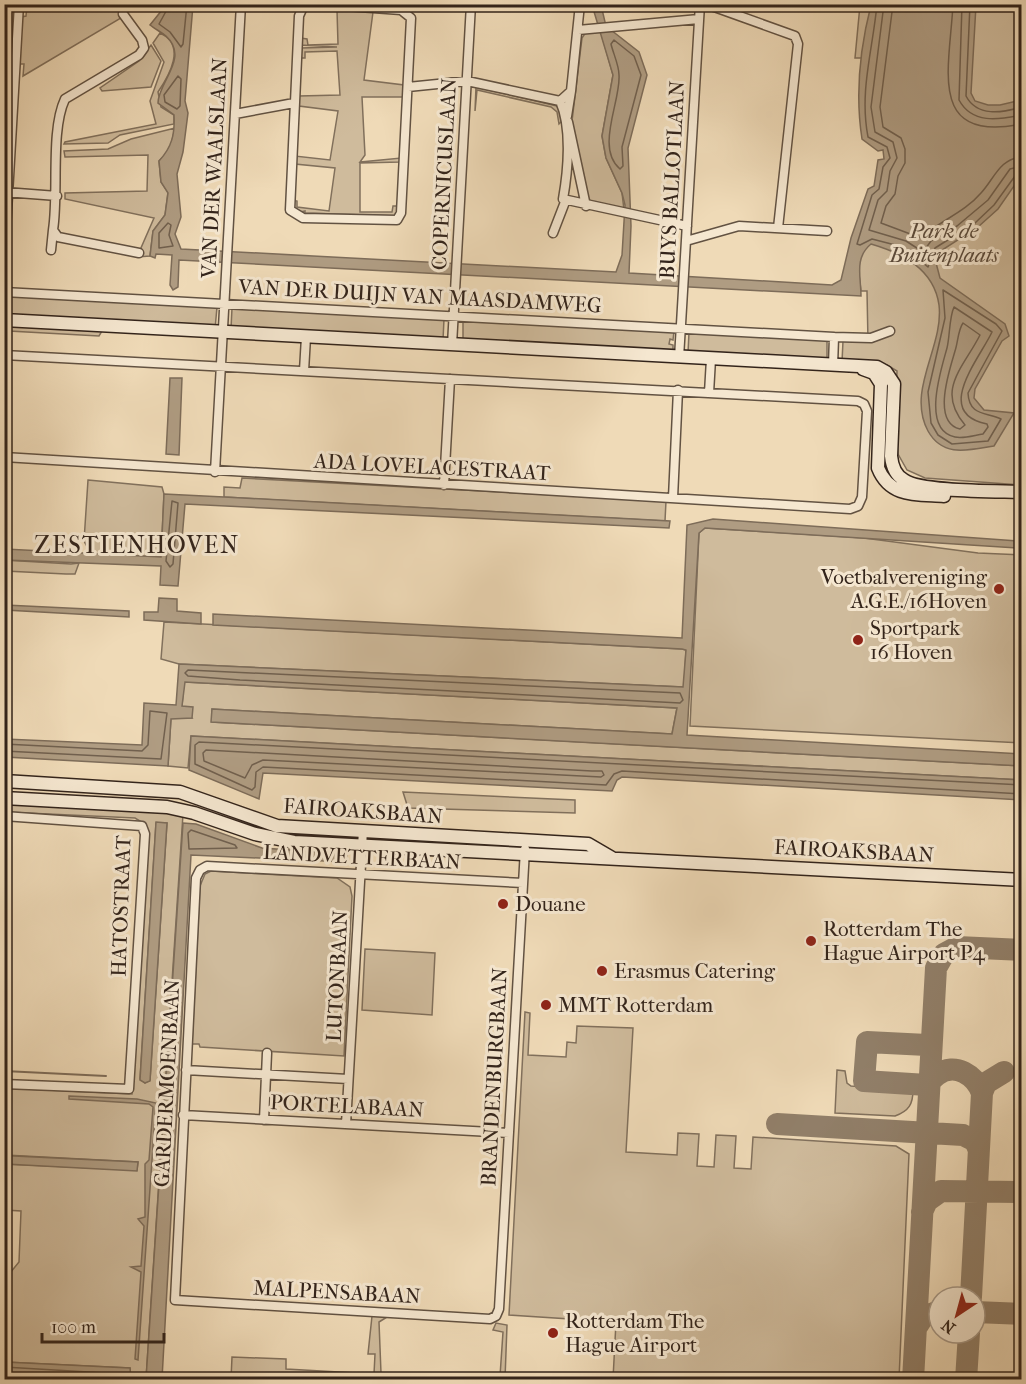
<svg xmlns="http://www.w3.org/2000/svg" width="1026" height="1384" viewBox="0 0 1026 1384" font-family="'IM FELL French Canon',serif">
<style>
.green{fill:#cfbb9c;stroke:#81705c;stroke-width:1.5;fill-rule:evenodd}
.water{fill:#af9c82;stroke:#7d6c59;stroke-width:1.5}
.lines{fill:none;stroke-linecap:round;stroke-linejoin:round}
.shore{stroke:#71604e;stroke-width:1.5}
.stream{stroke:#7d6c59;stroke-width:2}
.taxiway{stroke:#917f69;stroke-width:22}
.street-casing{stroke:#625242;stroke-width:11}
.secondary-casing{stroke:#33241b;stroke-width:15}
.street{stroke:#f5e7d0;stroke-width:8}
.secondary{stroke:#f5e7d0;stroke-width:12}
.poi-dot{fill:#8f2418;stroke:#f5e7d0;stroke-width:2}
.labels{text-anchor:middle;stroke-width:6;stroke-linejoin:round;paint-order:stroke}
.street-label{font-size:21px;fill:#33241b;stroke:#f5e7d0}
.park-label{font-size:21px;font-style:italic;fill:#5a4a3b;stroke:#f5e7d0}
.poi-label{font-size:21px;fill:#33241b;stroke:#f5e7d0;text-anchor:start}
.quarter-label{font-size:24px;letter-spacing:1.5px;fill:#33241b;stroke:#f5e7d0}
</style>
<rect width="100%" height="100%" fill="#efdab7"/>
<filter id="stains"><feTurbulence type="fractalNoise" baseFrequency=".00333" numOctaves="4"/><feColorMatrix values="0 0 0 0 .2 0 0 0 0 .09 0 0 0 0 .02 0 0 0 .5 -.17"/></filter>
<radialGradient id="worn" r=".72"><stop offset=".6" stop-color="#630" stop-opacity="0"/><stop offset="1" stop-color="#630" stop-opacity=".3"/></radialGradient>
<path class="green" d="M6 5H16V18L26 16 27 5H134L121 18 23 76 24 64H13L9 59 7 66 5 63Z
M860 5H1021V485L925 478 907 470 898 454 895 423 897 371 887 365 842 362 843 341 868 342 867 291H861L858 266 887 157 865 35 862 58H855Z
M337 10 373 12 364 80 404 85V97H362L365 155 360 162 401 158 400 162 360 163V212H392L393 206H398L397 216 305 213V211L295 213 292 200 297 201V207L329 211 335 168 295 164V156L330 160 338 111 299 106V96L340 95 337 51 305 52V58H300L301 48 337 47 300 45 301 38 307 39 308 45 338 44Z
M600 29 613 75 602 136 606 158 622 193 624 210 592 202 587 197 572 121 582 38 586 32Z
M160 33C187 45 169 76 158 92L161 107 174 115V124L120 135 108 143 64 144 65 142 156 124 150 101 164 62 153 43Z
M151 45 161 61 151 87 102 91 100 88 139 61Z
M476 87 557 106 561 112V122L559 124 557 112 551 107 477 90 475 111Z
M175 128 170 149 159 161 161 182 168 192 165 215 153 231 150 256 137 257 154 218 65 199V193L147 191 148 155 65 157 64 151 108 149 131 139Z
M10 296 217 307 215 329 9 316Z
M232 308 444 319 443 340 231 329Z
M463 320 674 331 673 340 670 339 669 344 673 345V352L463 341Z
M9 325 102 331 99 336 9 331Z
M689 332 827 340V361L688 353Z
M242 478 666 501 665 521 224 497V487L240 488Z
M88 480 162 487 164 494 161 557 91 554 84 541Z
M705 528 864 538 978 553 1021 555V743L690 726 699 533Z
M4 560 71 564 79 563 75 574H66L5 571Z
M164 622 682 649 686 650 684 687 179 664 161 659Z
M184 682 677 708 672 734 212 709V722L1021 766 1022 780 191 736 188 768 168 766 171 718H192L182 706Z
M403 792 575 800V813L408 808Z
M4 802 183 814 146 1379H131L130 1368 5 1362V1273H10L19 1262 21 1211 5 1210V1164L137 1170 138 1162 5 1155 4 1088 132 1094 149 833 145 824 135 818 5 812ZM156 823H167L150 1080 145 1083 140 1079Z
M211 871 337 878 350 887 352 896 344 1056 200 1047 199 1044H192L200 886 205 874Z
M365 949 435 953 432 1015 362 1010Z
M525 1012 530 1013 528 1055 566 1057 567 1042 576 1043 577 1026 633 1028 626 1152 677 1155 678 1133 699 1134 697 1166 714 1167 716 1135 736 1136 734 1168 751 1169 753 1137 896 1146 909 1154 899 1379H613L616 1322 509 1315Z
M837 1070 845 1071 847 1083 851 1086 913 1090C913 1104 909 1111 895 1116L835 1113Z
M372 1316 387 1317 379 1322 381 1373 500 1376 503 1332 493 1330 496 1323 507 1325 505 1379H231L232 1357 286 1359V1369L374 1374 375 1354H368Z"/>
<path class="water" d="M166 5H193L185 101 188 113 183 152 177 174 181 217 175 234 181 249 616 272 622 255 625 205 622 193 606 158 602 136 613 75 592 5H601L605 22 611 30 639 52 647 75 628 148 631 226 629 273 832 285 841 280 851 238 868 189 874 186 878 160 884 159 883 150 878 151 862 139C855 94 860 48 871 5H976L971 93 975 101 988 105H1000L1021 100V176L998 209 978 227 939 252 935 259 940 278 1005 324 1009 336 1002 341 975 389 974 398 984 410 1014 413 994 446C969 450 943 458 928 431 906 390 944 347 939 305 934 269 902 253 871 244 854 258 861 277 861 296L179 260 178 287 173 290 170 285 172 255 156 254 155 258 150 256 153 231 165 215 168 193 161 182 159 161C172 147 175 134 174 115L158 103C158 82 190 58 166 36 161 32 155 29 150 25Z
M170 378H182L179 455 166 454Z
M164 494 224 497 670 521 669 528 185 504 178 586 160 585 161 566 5 560V549L161 557Z
M713 519 1019 541 1021 544 1017 548 705 528 699 533 687 735 1021 754V766L211 722 212 709 672 734 677 708 185 682 182 706 193 707 192 718 171 719 168 766 5 757V739L142 745 144 703 176 705 179 664 683 687 686 650 682 649 213 625V614L682 638 687 525Z
M159 598 177 599V611L201 613V624L144 620V612H158Z
M5 605 129 611V617L5 610Z
M191 736 1021 780V800L622 777 617 780 612 791 263 773 259 799 189 770Z
M156 822 167 823 150 1081 145 1083 140 1080Z
M183 823 196 824 262 848 347 854 346 862 191 855 162 1379H146Z
M69 1096 137 1099 156 1103 138 1360 135 1359 141 1272 131 1267 141 1266 144 1226 138 1219 145 1217V1164L149 1160 153 1107 149 1104 69 1099Z
M5 1155 14 1156 138 1162 137 1171 5 1164Z
M4 1362 130 1368 131 1379H5Z"/>
<g class="lines">
<path class="shore" d="M170 4 159 24 170 32 181 47 183 44 187 4
M877 4C873 49 859 91 868 137L887 147 890 158 883 167 879 189 872 195 857 244 860 245 872 239 903 247 928 267 935 248 975 223 994 205 1015 176 1022 173
M884 4 871 107 875 132 893 142 897 158 890 171 887 191 878 200 869 230 906 241 923 252 931 241 957 226 988 200 1010 169 1022 166
M893 4 880 107 883 127 901 138 905 149V163L898 176 895 194 886 206 881 223 921 238C939 221 964 213 981 193 994 179 1000 158 1022 157
M953 4C950 67 926 144 1022 124
M962 4 959 100C972 124 998 120 1022 115
M970 4 966 96C977 117 1002 113 1022 107
M614 40 634 56 641 75 622 147 623 166 620 169C595 148 621 101 619 75 619 65 613 53 611 44Z
M178 76 181 79 180 106 177 109 165 102 164 95Z
M168 223 171 225 169 235 173 246 159 248V233Z
M943 290 996 324 1002 331 968 393C969 416 986 412 1001 419L988 441 952 444 938 435 931 423 928 392 945 318Z
M954 307 992 332C980 358 932 413 987 424L988 427 983 434C975 435 964 439 955 437 921 430 941 370 947 348 950 336 949 318 954 307Z
M963 323 980 335C964 367 935 390 965 425L960 429C931 422 950 369 955 351 958 342 958 330 963 323Z
M172 501 178 503 173 564 170 567 166 561Z
M188 670 680 693 683 700 680 703 240 680 188 676 185 673Z
M4 744 142 751 148 745 150 711 167 713 161 759 4 751
M206 750 592 771H602L604 775 601 777 263 760 252 765 245 778 204 761 203 753Z
M1022 785 199 742 195 745V764L252 790 255 787 256 772 263 767 606 785 614 774 622 771 1022 794
M191 830 235 845 237 848 189 849 188 833Z
M4 1367 122 1374 125 1380
M4 1375 90 1380"/>
<path class="stream" d="M4 1071 106 1076"/>
<path class="taxiway" d="M931 1043 927 1045 867 1042 864 1081 927 1085C930 1082 933 1078 937 1075 955 1061 976 1076 982 1093
M777 1124 963 1135 975 1141 978 1148
M922 1212 927 1201 941 1191 1022 1192
M971 1297 982 1093 986 1083 1004 1072
M975 1312 1022 1314
M916 1328 923 1317 939 1311
M913 1380 936 968 944 954 957 947 1022 950
M966 1380 969 1333"/>
<g class="street-casing">
<path id="street" d="M310 4 303 7 299 16 290 210 303 218 397 220 401 213 411 18 401 10 316 4
M580 4 571 91 560 101C572 128 568 171 563 199L687 226
M706 4 795 36 798 44 778 228
M123 14 142 40 144 48 139 55 65 99C50 131 59 192 53 230L58 237 139 253
M578 30 699 19
M408 87 467 81 560 101
M235 114 294 103
M567 116 571 91
M568 122 586 206
M5 192 57 196
M553 233 565 202
M686 241 739 226 827 231
M51 250 53 230
M4 264 19 4
M4 292 834 337
M452 345 471 4
M4 355 858 401 864 404 867 411 862 497 858 506 850 509 4 457
M679 358 700 4
M833 366 834 337 871 338 890 331
M304 371 306 337
M709 393 711 359
M215 472 241 4
M444 485 450 379
M673 498 678 390
M4 816 142 826 145 834 129 1089 4 1084
M523 883 207 866 200 870 196 878 175 1300 490 1319 496 1316 499 1309 525 849
M186 1070 348 1079
M183 1115 509 1133
M264 1120 267 1053
M346 1124 363 830"/>
</g>
<g class="secondary-casing">
<path id="secondary" d="M4 320 877 367 886 372 894 384 891 456C892 466 895 475 904 480 920 492 997 491 1022 492
M863 369 874 373 881 384 878 468C890 498 917 494 944 496
M4 781 180 792 277 826 588 844 612 858
M4 798 167 807 194 813 255 834 294 842 1022 880"/>
</g>
<use href="#street" class="street"/>
<use href="#secondary" class="secondary"/>
</g>
<g class="poi-dot">
<circle cx="999" cy="589" r="6"/>
<circle cx="858" cy="640" r="6"/>
<circle cx="503" cy="904" r="6"/>
<circle cx="811" cy="941" r="6"/>
<circle cx="602" cy="971" r="6"/>
<circle cx="546" cy="1005" r="6"/>
<circle cx="553" cy="1333" r="6"/>
</g>
<g class="labels">
<g class="street-label">
<text transform="translate(214 168) rotate(-87)" y="7">VAN DER WAALSLAAN</text>
<text transform="translate(444 174) rotate(-87)" y="7">COPERNICUSLAAN</text>
<text transform="translate(672 180) rotate(-87)" y="7">BUYS BALLOTLAAN</text>
<text transform="translate(420 296) rotate(3)" y="7">VAN DER DUIJN VAN MAASDAMWEG</text>
<text transform="translate(432 467) rotate(3)" y="7">ADA LOVELACESTRAAT</text>
<text transform="translate(363 811) rotate(4)" y="7">FAIROAKSBAAN</text>
<text transform="translate(854 851) rotate(3)" y="7">FAIROAKSBAAN</text>
<text transform="translate(362 857) rotate(3)" y="7">LANDVETTERBAAN</text>
<text transform="translate(121 906) rotate(-88)" y="7">HATOSTRAAT</text>
<text transform="translate(337 976) rotate(-87)" y="7">LUTONBAAN</text>
<text transform="translate(494 1077) rotate(-87)" y="7">BRANDENBURGBAAN</text>
<text transform="translate(167 1083) rotate(-87)" y="7">GARDERMOENBAAN</text>
<text transform="translate(347 1106) rotate(3)" y="7">PORTELABAAN</text>
<text transform="translate(337 1292) rotate(3)" y="7">MALPENSABAAN</text>
</g>
<g class="park-label">
<text x="944" y="238">Park de<tspan x="944" dy="24">Buitenplaats</tspan></text>
</g>
<g class="poi-label">
<text x="987" y="584" text-anchor="end">Voetbalvereniging<tspan x="987" dy="24">A.G.E./16Hoven</tspan></text>
<text x="870" y="635">Sportpark<tspan x="870" dy="24">16 Hoven</tspan></text>
<text x="515" y="911">Douane</text>
<text x="823" y="936">Rotterdam The<tspan x="823" dy="24">Hague Airport P4</tspan></text>
<text x="614" y="978">Erasmus Catering</text>
<text x="558" y="1012">MMT Rotterdam</text>
<text x="565" y="1328">Rotterdam The<tspan x="565" dy="24">Hague Airport</tspan></text>
</g>
<g class="quarter-label">
<text x="137" y="553">ZESTIENHOVEN</text>
</g>
</g>
<rect width="1026" height="1384" fill="none" stroke="#efdab7" stroke-width="24"/>
<rect x="6" y="6" width="1014" height="1372" fill="none" stroke="#33241b" stroke-width="3"/>
<rect x="12" y="12" width="1002" height="1360" fill="none" stroke="#33241b" stroke-width="1.5"/>
<g transform="translate(957 1315) rotate(216)"><circle r="28" fill="#f5e7d0" stroke="#a79988" stroke-width="1.5"/>
<path d="M0-4.5L10 22L0 15L-10 22Z" fill="#8f2418"/>
<text y="-9" font-size="16" font-weight="bold" text-anchor="middle" fill="#33241b">N</text>
</g>
<path d="M42 1333v9h122v-9" fill="none" stroke="#33241b" stroke-width="3"/>
<text x="51" y="1333" font-size="18" fill="#33241b" stroke="#f5e7d0" stroke-width="4.5" paint-order="stroke">100 m</text>
<rect width="100%" height="100%" filter="url(#stains)"/>
<rect width="100%" height="100%" fill="url(#worn)"/>
</svg>
